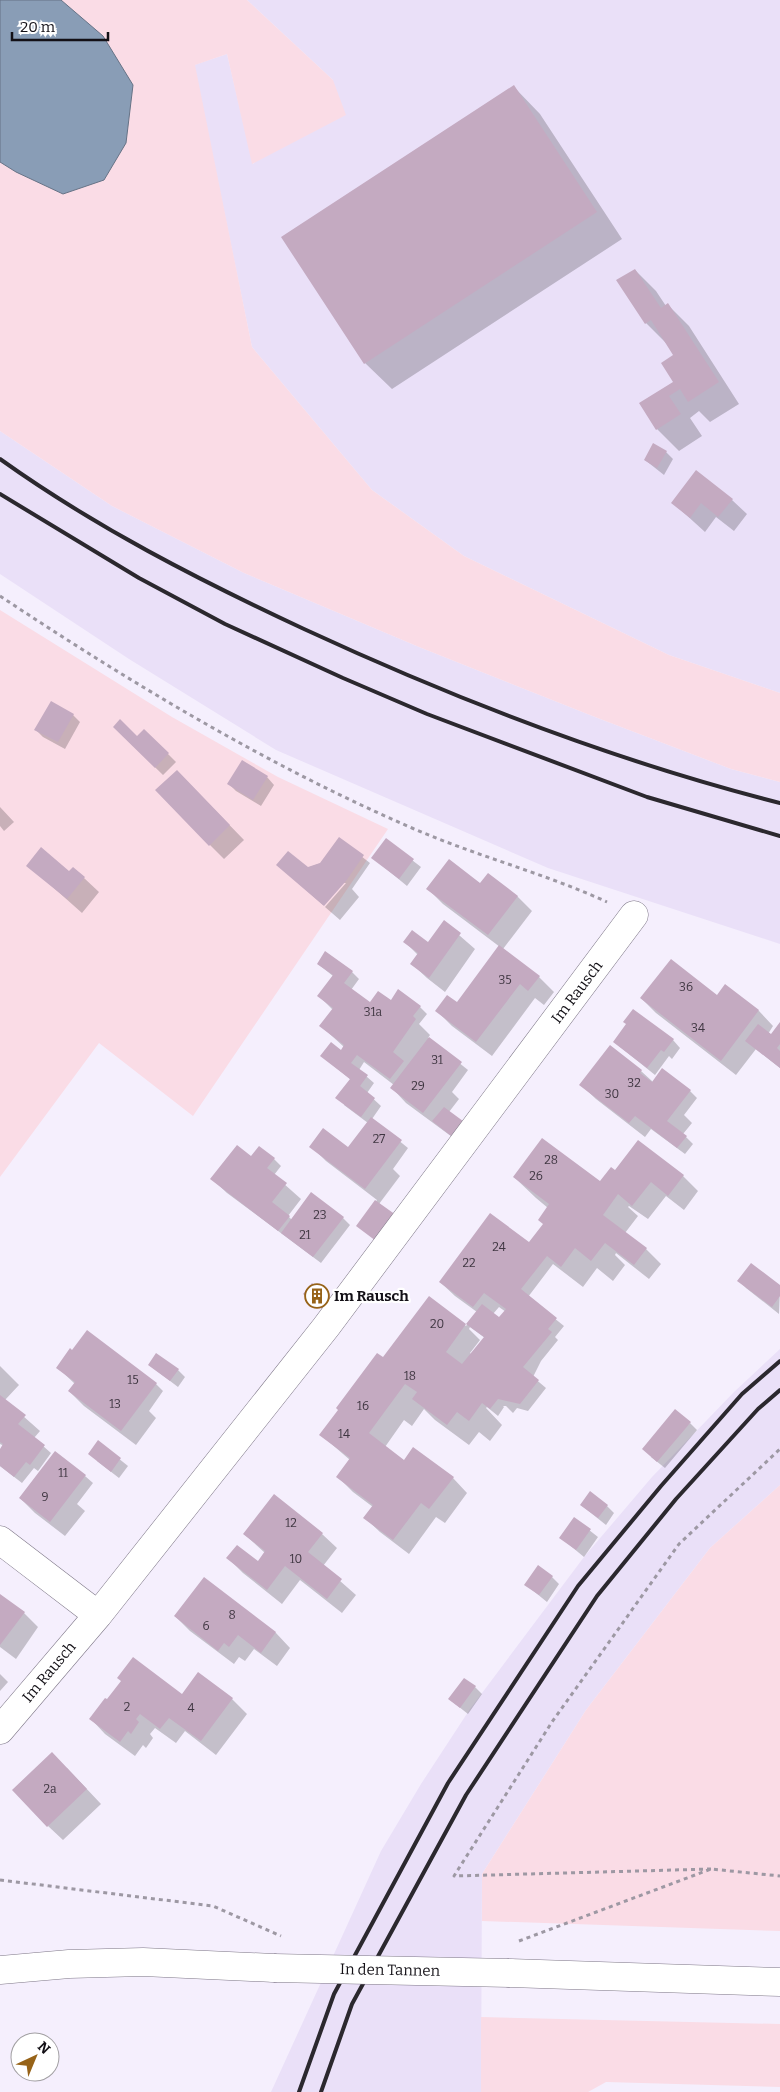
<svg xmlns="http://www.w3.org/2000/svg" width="780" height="2092" viewBox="0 0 780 2092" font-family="Bitter,serif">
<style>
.built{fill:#eae0f8}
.green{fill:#fadce6}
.water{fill:#899db6;stroke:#667386}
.shadow{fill:#0003;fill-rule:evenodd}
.building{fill:#c4aac1}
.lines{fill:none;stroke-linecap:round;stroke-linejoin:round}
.minor-casing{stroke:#7e7787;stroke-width:29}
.path{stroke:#9d98a3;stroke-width:3;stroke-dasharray:4 4;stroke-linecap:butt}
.minor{stroke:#fff;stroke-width:28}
.rail{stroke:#2b282e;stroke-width:4}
.minor-bridge-casing{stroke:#7e7787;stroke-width:29;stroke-linecap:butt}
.minor-bridge{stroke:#fff;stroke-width:28}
.labels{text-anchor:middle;stroke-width:4.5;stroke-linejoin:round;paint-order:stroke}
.number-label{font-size:12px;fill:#3f3641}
.street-label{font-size:15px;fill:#131016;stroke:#fff}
.poi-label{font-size:15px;font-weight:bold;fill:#131016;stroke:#fff;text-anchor:start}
</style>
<rect width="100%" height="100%" fill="#f5effd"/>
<path class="built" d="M247 0H780V693L669 655 464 556 372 490 252 347 194 65 227 54 253 164 333 80Z
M0 431 112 506 244 573 419 647 595 717 731 769 780 782V944L548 868 276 750 129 659 0 574Z
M780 1349V1485L710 1548 586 1710 482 1874 481 2092H271L381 1851 421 1784 470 1709 584 1557 652 1477 734 1392Z"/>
<path class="green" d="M0 0H247L333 80 346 115 252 164 227 54 195 65 252 347 372 490 464 556 669 655 780 693V782L731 769 595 717 419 647 244 573 112 506 0 431Z
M0 610 172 717 278 777 388 829 193 1116 99 1043 0 1177Z
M780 1485V1931L482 1921V1874L586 1710 710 1548Z
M481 2017 780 2024V2087L606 2082 588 2092H481Z"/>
<path class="water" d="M0 0H61L103 36 133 85 126 143 104 180 63 194 16 172 0 162Z"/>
<path class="shadow" d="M514 87 540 114 622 239 392 389 365 363Z
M635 270 656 291 666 306 668 305 689 326 739 404 710 422 699 411 690 418 702 436 679 451 657 429 641 404 674 382 675 355 667 344 646 323Z
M666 452 673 459 664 475 645 460Z
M732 500 747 514 734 531 716 517 705 532 672 502Z
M73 715 80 722 65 749 43 737 36 730Z
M114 727 137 737 144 730 176 762 163 775Z
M177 771 244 840 224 859 177 812Z
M267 777 274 785 261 806 236 791 229 784Z
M0 807 14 822 4 831 0 826Z
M339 839 370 863 352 889 359 897 340 920 325 907 346 883H343L323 905 278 865 307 868 321 863Z
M386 840 421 867 407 886 373 858Z
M28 865 69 873 84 878 99 892 82 913Z
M481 885 517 896 532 911 503 949 539 977 554 992 544 1005 535 998 492 1056 452 1026 437 1011 457 1004 500 947 443 904 428 889Z
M444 922 475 949 445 992 427 978 412 964 418 955 405 942 428 944Z
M318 964 352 972 359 979 351 990 370 1004 391 1002 420 1007 427 1014 419 1024 430 1035 428 1038 468 1070 452 1092 459 1099 449 1112 463 1145 406 1103 392 1088 394 1085 364 1062 359 1070 374 1083 367 1093 381 1106 372 1119 408 1148 393 1169 400 1176 379 1204 384 1247 358 1226 377 1200 326 1161 311 1146 348 1149 368 1123 344 1105 351 1080 322 1056 341 1051 344 1047 321 1026 333 1010 319 996 333 976Z
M726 986 759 1011 773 1026 768 1034 771 1036 780 1024V1068L756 1049 736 1075 656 1013 641 998 717 996Z
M673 1040 680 1048 672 1059 669 1056 655 1075 614 1042Z
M641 1071 653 1082 690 1091 697 1098 684 1115 692 1123 683 1134 693 1144 685 1154 651 1129 645 1137 596 1099 581 1085Z
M638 1142 683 1176 698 1191 684 1210 666 1196 648 1219 629 1206 628 1207 638 1216 625 1233 646 1249 661 1264 649 1279 616 1253 615 1255 625 1265 613 1281 597 1268 583 1287 553 1264 528 1297 564 1326 555 1337 558 1340 541 1361 533 1377 546 1388 528 1411 517 1408 513 1413 506 1406H503L504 1407 498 1416 487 1407 486 1408 502 1425 490 1441 479 1432 469 1445 435 1420 424 1409 412 1426 404 1420 385 1447 404 1461 453 1478 467 1493 445 1523 436 1517 409 1554 380 1532 365 1518 373 1507 353 1492 338 1477 350 1460 321 1435 383 1359 429 1298 466 1326 477 1312 455 1296 440 1282 534 1248 544 1225 548 1208 536 1198 514 1177 601 1183 615 1171ZM499 1307 506 1312 500 1320 493 1314ZM470 1327 485 1338 472 1355 470 1353 480 1340 469 1329Z
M252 1158 274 1159 281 1166 274 1175 301 1199 288 1216 292 1220 343 1218 350 1225 321 1263 227 1193 212 1179Z
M739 1280 780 1287 779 1314 746 1288Z
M149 1365 178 1370 185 1377 178 1387Z
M0 1366 19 1385 5 1400 40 1431 34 1438 51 1453 38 1471 34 1468 22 1483 0 1466V1451L4 1446 0 1444Z
M57 1367 156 1384 163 1391 149 1411 156 1418 136 1445 84 1406 69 1391 75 1384Z
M690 1423 697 1430 665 1468 651 1457Z
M98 1442 128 1466 119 1478 97 1461Z
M85 1476 93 1483 77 1504 85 1511 65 1536 35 1513 20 1498Z
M581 1505 607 1506 614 1513 606 1525Z
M575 1519 598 1537 584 1557 561 1538Z
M244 1534H322L337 1548 323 1566 356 1595 342 1613 300 1580 282 1604 243 1573 228 1558 258 1562 265 1553Z
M552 1577 559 1584 547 1602 526 1585Z
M204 1579 276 1633 290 1648 277 1666 254 1649 245 1661 239 1657 234 1664 190 1631 175 1616Z
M0 1595 24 1613 38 1627 16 1659 0 1647Z
M0 1674 8 1682 0 1691Z
M475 1687 482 1694 468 1714 449 1699Z
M182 1695 232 1699 247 1714 216 1755 185 1731 176 1743 155 1728 150 1734 153 1738 146 1748 143 1745 135 1756 105 1734 91 1719Z
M67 1768 101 1804 63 1840 48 1826Z"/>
<path class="building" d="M514 85 597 212 364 364 281 237Z
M635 269 661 308 668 303 719 382 688 402 680 389 669 396 681 414 656 430 639 403 673 382 661 363 673 355 651 320 645 324 616 280Z
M653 443 667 451 657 468 644 460Z
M696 470 733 499 718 517 701 503 690 518 671 503Z
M51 701 74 714 58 742 34 730Z
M120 719 137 736 144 729 169 753 155 768 113 727Z
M242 760 268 776 253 800 227 784Z
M177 770 230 825 209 846 155 790Z
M339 837 364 855 346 881 324 906 276 865 288 851 308 867 320 863Z
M386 838 414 859 399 879 371 858Z
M41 847 69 871 73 867 85 877 67 899 26 866Z
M449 859 480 883 488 873 518 896 488 935 426 889Z
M444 920 461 933 429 978 410 964 418 953 403 942 412 930 428 942Z
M499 945 540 976 528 991 520 984 476 1042 435 1011 447 995 457 1002Z
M325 951 353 971 344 983 370 1002 378 991 391 1000 398 989 421 1006 413 1016 416 1019 393 1052 404 1061 390 1079 357 1055 351 1063 368 1075 360 1086 375 1098 361 1117 335 1098 350 1079 320 1056 331 1042 341 1050 344 1045 319 1026 333 1008 317 996 333 975 317 964Z
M671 959 717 995 725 984 759 1010 721 1061 640 998Z
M633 1009 674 1039 664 1052 661 1050 647 1068 613 1042 626 1024 623 1022Z
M780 1022V1044L777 1048 780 1051V1068L745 1041 758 1024 771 1034Z
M429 1037 462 1062 423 1113 390 1088Z
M610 1045 642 1070 640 1073 652 1082 662 1068 691 1090 667 1121 687 1136 677 1148 635 1116 629 1123 579 1085Z
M444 1107 467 1124 455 1139 432 1121Z
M371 1117 402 1140 365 1189 309 1147 323 1128 348 1147Z
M542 1138 600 1181 611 1167 615 1170 638 1140 684 1175 668 1196 651 1182 632 1206 618 1194 603 1215 647 1248 634 1265 605 1243 591 1261 575 1248 561 1267 547 1256 521 1289 557 1318 548 1329 552 1332 523 1367 539 1380 520 1404 498 1399 490 1409 482 1403 469 1421 457 1412 447 1425 412 1399 417 1392 405 1384 369 1433 404 1460 413 1447 454 1477 429 1509 421 1503 393 1540 363 1518 373 1505 336 1477 350 1458 319 1435 338 1410 336 1408 377 1353 383 1357 429 1296 466 1324 446 1352 462 1364 484 1337 466 1324 482 1304 499 1317 506 1309 484 1293 473 1307 439 1282 490 1213 529 1242 543 1224 538 1220 549 1204 513 1177Z
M237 1145 251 1156 259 1146 275 1158 267 1168 287 1183 272 1202 290 1216 278 1231 210 1179Z
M311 1192 344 1217 313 1257 281 1233Z
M375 1200 396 1215 376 1241 356 1226Z
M751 1263 780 1285V1296L772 1307 737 1281Z
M312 1283 331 1298 322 1309 303 1294Z
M87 1330 157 1383 121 1431 68 1391 75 1382 56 1368 70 1348 72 1350Z
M156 1353 179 1369 170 1381 148 1365Z
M0 1395 26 1415 18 1424 45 1445 30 1465 26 1462 14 1477 0 1466V1449L3 1444 0 1442Z
M675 1409 691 1422 657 1462 642 1449Z
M98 1440 121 1458 111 1472 88 1454Z
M55 1451 86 1475 50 1522 19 1498Z
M590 1491 608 1505 598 1518 580 1505Z
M274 1494 323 1533 308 1552 342 1579 327 1599 285 1566 267 1590 226 1558 237 1545 258 1561 265 1551 243 1534Z
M574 1517 591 1529 576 1550 559 1538Z
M538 1565 553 1576 539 1595 524 1585Z
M204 1577 276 1632 261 1653 238 1635 229 1647 224 1643 218 1651 174 1616Z
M0 1594 25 1612 0 1645Z
M133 1657 182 1694 198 1672 233 1698 201 1741 169 1718 160 1729 140 1714 136 1719 139 1722 131 1734 128 1731 120 1742 89 1719 105 1698 107 1699 121 1681 117 1678Z
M464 1678 476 1686 460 1708 448 1699Z
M52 1752 87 1789 47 1827 12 1790Z"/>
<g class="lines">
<g class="minor-casing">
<path id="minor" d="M0 1540 98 1615
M0 1730 98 1615 326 1327 634 915
M0 1970 69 1964 143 1962 274 1968
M510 1973 780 1982"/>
</g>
<path class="path" d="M0 596C131 683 267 765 412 828 476 856 544 873 607 902
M711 1869 454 1876 552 1722 679 1544 780 1449
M0 1880 213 1906 281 1936
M519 1941 711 1869 780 1876"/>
<use href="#minor" class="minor"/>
<path class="rail" d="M0 459C95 527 199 580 304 629 455 699 618 762 780 803
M0 494 139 578 225 624 343 678 427 714 647 797 780 836
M299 2092 334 1994 448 1783 578 1586 661 1486 742 1394 780 1361
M321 2092 352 2004 466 1795 597 1596 676 1499 758 1409 780 1390"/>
<g class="minor-bridge-casing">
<path id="minor-bridge" d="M274 1968 510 1973"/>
</g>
<use href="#minor-bridge" class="minor-bridge"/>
</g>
<defs>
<g id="building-ring" transform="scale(1.25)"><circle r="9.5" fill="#fff" stroke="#976318" stroke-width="1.5"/><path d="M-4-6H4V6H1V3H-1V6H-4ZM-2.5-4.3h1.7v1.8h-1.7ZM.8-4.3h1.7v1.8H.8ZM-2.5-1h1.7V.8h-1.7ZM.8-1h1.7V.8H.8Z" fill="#976318"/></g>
</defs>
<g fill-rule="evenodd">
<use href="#building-ring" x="317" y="1296"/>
</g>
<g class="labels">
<g class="number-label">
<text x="505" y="984">35</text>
<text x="686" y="991">36</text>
<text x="373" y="1016">31a</text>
<text x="698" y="1032">34</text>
<text x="437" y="1064">31</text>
<text x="634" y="1087">32</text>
<text x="418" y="1090">29</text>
<text x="612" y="1098">30</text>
<text x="379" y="1143">27</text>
<text x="551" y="1164">28</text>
<text x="536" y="1180">26</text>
<text x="320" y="1219">23</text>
<text x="305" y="1239">21</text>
<text x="499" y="1251">24</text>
<text x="469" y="1267">22</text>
<text x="437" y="1328">20</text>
<text x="410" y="1380">18</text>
<text x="133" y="1384">15</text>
<text x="115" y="1408">13</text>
<text x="363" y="1410">16</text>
<text x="344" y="1438">14</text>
<text x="63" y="1477">11</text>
<text x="45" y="1501">9</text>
<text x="291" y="1527">12</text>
<text x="296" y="1563">10</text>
<text x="232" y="1619">8</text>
<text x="206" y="1630">6</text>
<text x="127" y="1711">2</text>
<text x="191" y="1712">4</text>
<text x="50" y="1793">2a</text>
</g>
<g class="street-label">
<text transform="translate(577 992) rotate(-53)" y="5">Im Rausch</text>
<text transform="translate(49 1672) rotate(-50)" y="5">Im Rausch</text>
<text transform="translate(390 1970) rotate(1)" y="5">In den Tannen</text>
</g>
<g class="poi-label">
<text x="334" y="1301">Im Rausch</text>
</g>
</g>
<g transform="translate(35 2057) rotate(44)"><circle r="24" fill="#ffffff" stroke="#a19fa2"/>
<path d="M0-4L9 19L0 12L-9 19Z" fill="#976318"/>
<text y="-8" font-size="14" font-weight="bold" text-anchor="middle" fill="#131016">N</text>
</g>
<path d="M12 32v8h96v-8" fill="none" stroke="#131016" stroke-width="2.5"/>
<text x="20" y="32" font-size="15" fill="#131016" stroke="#ffffff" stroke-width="4" paint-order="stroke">20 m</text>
</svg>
